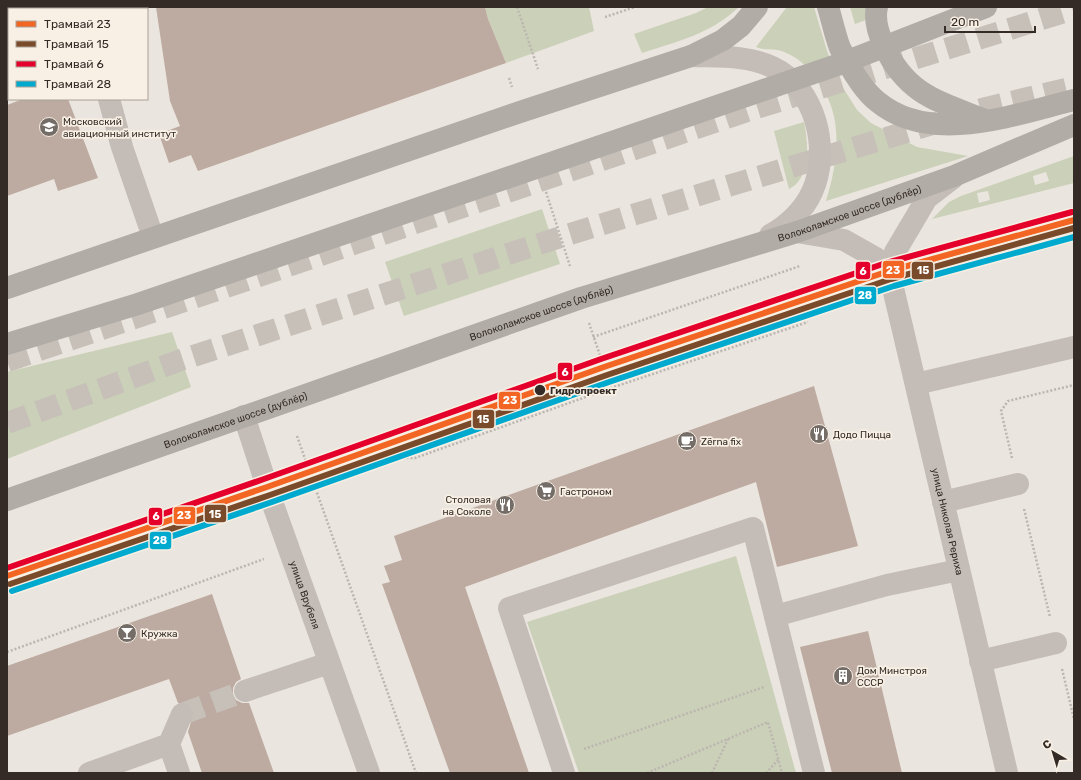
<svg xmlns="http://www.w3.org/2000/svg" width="1081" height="780" viewBox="0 0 1081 780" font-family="Rubik,sans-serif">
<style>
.green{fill:#cbd0b8;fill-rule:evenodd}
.building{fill:#bdaaa0}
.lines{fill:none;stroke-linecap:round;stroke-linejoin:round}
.minor-tunnel{stroke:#c6c0b9;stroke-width:22;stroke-dasharray:22 11;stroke-linecap:butt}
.major-tunnel{stroke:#c6c0b9;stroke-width:22;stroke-dasharray:22 11;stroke-linecap:butt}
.path{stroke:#bcb6b0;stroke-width:2.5;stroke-dasharray:2 2;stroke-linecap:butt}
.minor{stroke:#c4bdb7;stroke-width:22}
.major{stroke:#b2aca7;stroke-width:22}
.major-bridge{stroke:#b2aca7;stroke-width:22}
.tram-1-casing{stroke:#f8f0e4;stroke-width:9}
.tram-2-casing{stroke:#f8f0e4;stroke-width:9}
.tram-3-casing{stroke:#f8f0e4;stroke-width:9}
.tram-4-casing{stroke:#f8f0e4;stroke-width:9}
.tram-1{stroke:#f26522;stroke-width:6}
.tram-2{stroke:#7a4b2a;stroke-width:6}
.tram-3{stroke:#e4002b;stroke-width:6}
.tram-4{stroke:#00a9ce;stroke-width:6}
.stop-dot{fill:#342b26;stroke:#f8f0e4;stroke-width:1.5}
.labels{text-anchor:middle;stroke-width:3.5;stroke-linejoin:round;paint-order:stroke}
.poi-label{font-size:10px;fill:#342b26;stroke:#f8f0e4;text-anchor:start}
.street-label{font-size:10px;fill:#342b26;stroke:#f8f0e4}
.stop-label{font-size:10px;font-weight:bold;fill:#342b26;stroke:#f8f0e4;text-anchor:start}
.line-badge{stroke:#f8f0e4;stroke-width:1.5}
.badge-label{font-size:11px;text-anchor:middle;font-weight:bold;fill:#fff}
</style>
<rect width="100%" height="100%" fill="#eae5de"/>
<path class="green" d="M485 7H589L594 31 506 63 488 19Z
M708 7H739C710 34 679 41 642 53L634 34 696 13Z
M787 7H814L827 51 840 83 857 110 871 123 917 147 968 156 826 201C839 158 845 113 814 76 808 69 802 61 794 57 789 54 783 51 777 50 770 49 762 50 756 47Z
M850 7H866V20L855 24Z
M804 122C808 142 812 178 789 189L774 131Z
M1074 156V183L932 219 949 202 961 196ZM1046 172 1049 181 1035 185 1033 176ZM988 191 990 200 979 203 977 193Z
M542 209 560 264 404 316 385 262Z
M172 332 191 387 7 459V372Z
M736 556 796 773H579L527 622Z"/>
<path class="building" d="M156 7H485L488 19 506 63 198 171 191 155 169 163 159 134 180 126 170 101Z
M23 99H68L98 178 58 191 54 179 7 196V105Z
M814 386 858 546 777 567 756 482 465 587 529 773H450L382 584 390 582 384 566 402 560 394 536Z
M212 594 241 679 236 682 233 688V695L236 700 242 703H249L274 773H202L188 732 194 712 192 707 187 703H178L169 679 7 736V666Z
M868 631 902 773H832L800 647Z"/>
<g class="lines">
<path class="minor-tunnel" d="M182 714 245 691"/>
<path class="major-tunnel" d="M7 361 750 110 1074 9
M7 423 181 360 570 234 982 109 1074 87"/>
<path class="path" d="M517 7 538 69
M605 17 635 7
M509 78 512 87
M546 192 570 266
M1072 233 1074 240
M926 272 1074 233
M804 310 863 291
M589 323 611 388
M593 337 800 266
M297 436 416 773
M1012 458 1001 411 1008 401 1074 385
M296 490 386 458H415L611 388 808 322
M1024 509 1050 617
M7 652 264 559
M1062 669 1074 719
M584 749 764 687
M647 773 768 722 782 773
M712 773 728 739
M766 773 778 760"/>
<g class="minor">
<path d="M87 7V9"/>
<path d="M691 56C718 57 747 55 772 67 816 87 831 151 812 192 804 210 787 226 770 235"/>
<path d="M109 99 122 147 153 237"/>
<path id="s1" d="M797 232 844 240 876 258 889 271 1007 773"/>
<path d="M889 271 895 252 927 198 953 178"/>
<path d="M916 384 1074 347"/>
<path id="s2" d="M244 416 271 499 369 773"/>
<path d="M943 502 1018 484"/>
<path d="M775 616 887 585 959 570"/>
<path d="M980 661 1056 643"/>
<path d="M245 691 329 663"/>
<path d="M169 744 179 773"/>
<path d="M89 773 169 744 182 714"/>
<path d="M564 773 509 608 753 528 814 773"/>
</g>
<g class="major">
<path d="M828 7C832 20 835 35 840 48 849 66 862 90 878 102 931 146 1016 114 1074 100"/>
<path d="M877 7C874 19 879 35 884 46 907 95 938 101 985 120"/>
<path d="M7 288 520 112 691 56 723 40 741 26 757 7"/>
<path id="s3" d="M7 500 581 298 797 232 954 176 1074 125"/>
</g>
<path class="major-bridge" d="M7 344 138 304 840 64 986 7"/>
<g class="tram-1-casing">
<path id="tram-1" d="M7 576 267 487 604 367 889 271 1074 220"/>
</g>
<g class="tram-2-casing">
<path id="tram-2" d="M10 584 270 495 607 375 891 279 1074 228"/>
</g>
<g class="tram-3-casing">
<path id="tram-3" d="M7 568 264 479 601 359 886 263 1072 212"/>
</g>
<g class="tram-4-casing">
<path id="tram-4" d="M12 591 272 502 609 382 894 286 1074 237"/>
</g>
<use href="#tram-1" class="tram-1"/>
<use href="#tram-2" class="tram-2"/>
<use href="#tram-3" class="tram-3"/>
<use href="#tram-4" class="tram-4"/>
</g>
<defs>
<g id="university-disc" transform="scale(1)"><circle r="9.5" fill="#746c66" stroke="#f8f0e4"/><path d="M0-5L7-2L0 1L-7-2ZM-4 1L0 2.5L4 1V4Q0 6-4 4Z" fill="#fff"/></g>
<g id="restaurant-disc" transform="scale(1)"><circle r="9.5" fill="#746c66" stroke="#f8f0e4"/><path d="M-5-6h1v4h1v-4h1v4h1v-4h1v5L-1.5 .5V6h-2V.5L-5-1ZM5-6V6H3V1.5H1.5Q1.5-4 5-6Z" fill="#fff"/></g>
<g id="cafe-disc" transform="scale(1)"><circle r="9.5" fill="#746c66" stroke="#f8f0e4"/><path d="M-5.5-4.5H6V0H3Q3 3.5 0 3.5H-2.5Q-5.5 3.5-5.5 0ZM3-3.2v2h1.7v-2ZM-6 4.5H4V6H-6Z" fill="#fff"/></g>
<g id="supermarket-disc" transform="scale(1)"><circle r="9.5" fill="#746c66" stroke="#f8f0e4"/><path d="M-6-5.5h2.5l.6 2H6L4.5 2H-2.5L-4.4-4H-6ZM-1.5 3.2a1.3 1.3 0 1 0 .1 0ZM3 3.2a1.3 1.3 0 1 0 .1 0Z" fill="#fff"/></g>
<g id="bar-disc" transform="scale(1)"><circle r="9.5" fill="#746c66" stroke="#f8f0e4"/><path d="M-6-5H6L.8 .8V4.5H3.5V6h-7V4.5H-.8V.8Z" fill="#fff"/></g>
<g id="building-disc" transform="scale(1)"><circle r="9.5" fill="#746c66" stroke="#f8f0e4"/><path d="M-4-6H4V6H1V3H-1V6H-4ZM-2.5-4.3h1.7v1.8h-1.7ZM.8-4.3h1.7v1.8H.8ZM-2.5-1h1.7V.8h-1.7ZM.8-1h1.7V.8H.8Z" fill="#fff"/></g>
</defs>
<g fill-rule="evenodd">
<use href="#university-disc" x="49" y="127"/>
<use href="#restaurant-disc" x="819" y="434"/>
<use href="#cafe-disc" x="687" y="441"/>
<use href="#supermarket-disc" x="546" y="491"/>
<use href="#restaurant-disc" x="505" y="505"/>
<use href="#bar-disc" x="127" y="633"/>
<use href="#building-disc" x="843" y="676"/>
</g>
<circle class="stop-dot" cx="540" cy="390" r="6"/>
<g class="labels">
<g class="poi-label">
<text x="63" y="125">Московский<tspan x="63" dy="12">авиационный институт</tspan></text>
<text x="833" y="438">Додо Пицца</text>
<text x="701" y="445">Zёrna fix</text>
<text x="560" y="495">Гастроном</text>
<text x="491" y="503" text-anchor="end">Столовая<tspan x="491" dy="12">на Соколе</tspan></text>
<text x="141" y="637">Кружка</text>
<text x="857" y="674">Дом Минстроя<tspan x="857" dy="12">СССР</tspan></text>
</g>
<g class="street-label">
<text dy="4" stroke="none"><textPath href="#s3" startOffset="890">Волоколамское шоссе (дублёр)</textPath></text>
<text dy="4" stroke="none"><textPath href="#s3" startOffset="566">Волоколамское шоссе (дублёр)</textPath></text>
<text dy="4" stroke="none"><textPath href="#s3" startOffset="242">Волоколамское шоссе (дублёр)</textPath></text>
<text dy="4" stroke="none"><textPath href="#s1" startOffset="360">улица Николая Рериха</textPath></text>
<text dy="4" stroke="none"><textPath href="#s2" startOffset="189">улица Врубеля</textPath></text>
</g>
<g class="stop-label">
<text x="550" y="394">Гидропроект</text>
</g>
</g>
<g class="line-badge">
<rect x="882" y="260" width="23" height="19" rx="4" fill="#f26522"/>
<rect x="911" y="261" width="23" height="19" rx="4" fill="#7a4b2a"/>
<rect x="855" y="261" width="16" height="19" rx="4" fill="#e4002b"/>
<rect x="854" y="286" width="23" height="19" rx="4" fill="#00a9ce"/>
<rect x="557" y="362" width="16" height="19" rx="4" fill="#e4002b"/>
<rect x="498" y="391" width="23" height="19" rx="4" fill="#f26522"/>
<rect x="472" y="409" width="23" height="20" rx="4" fill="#7a4b2a"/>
<rect x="204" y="504" width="23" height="19" rx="4" fill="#7a4b2a"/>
<rect x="173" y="506" width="23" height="19" rx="4" fill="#f26522"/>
<rect x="148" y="507" width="15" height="19" rx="4" fill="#e4002b"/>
<rect x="149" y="531" width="23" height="19" rx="4" fill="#00a9ce"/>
</g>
<g class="badge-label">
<text x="893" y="274">23</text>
<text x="923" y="274">15</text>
<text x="863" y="275">6</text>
<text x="865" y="299">28</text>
<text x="565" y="376">6</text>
<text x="510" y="404">23</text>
<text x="483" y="423">15</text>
<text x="215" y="518">15</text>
<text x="184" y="519">23</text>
<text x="156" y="520">6</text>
<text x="160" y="544">28</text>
</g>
<rect width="1081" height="780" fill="none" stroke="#342b26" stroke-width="16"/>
<rect x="8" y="8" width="140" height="92" fill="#f8f0e4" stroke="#aaa198"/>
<rect x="16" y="21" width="20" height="6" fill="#f26522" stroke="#aaa198"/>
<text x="44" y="28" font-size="12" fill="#342b26">Трамвай 23</text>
<rect x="16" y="41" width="20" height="6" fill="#7a4b2a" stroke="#aaa198"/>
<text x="44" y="48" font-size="12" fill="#342b26">Трамвай 15</text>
<rect x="16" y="61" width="20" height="6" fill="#e4002b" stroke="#aaa198"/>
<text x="44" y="68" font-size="12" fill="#342b26">Трамвай 6</text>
<rect x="16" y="81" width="20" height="6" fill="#00a9ce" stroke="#aaa198"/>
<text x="44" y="88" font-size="12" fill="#342b26">Трамвай 28</text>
<g transform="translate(1053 752) rotate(322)" stroke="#f8f0e4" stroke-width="3" paint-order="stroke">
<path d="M0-3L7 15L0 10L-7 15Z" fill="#342b26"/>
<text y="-6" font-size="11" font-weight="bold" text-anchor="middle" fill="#342b26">С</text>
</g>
<path d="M945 26v6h90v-6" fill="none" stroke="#342b26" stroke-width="2"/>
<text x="951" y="26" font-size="12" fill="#342b26" stroke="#f8f0e4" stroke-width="3" paint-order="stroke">20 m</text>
</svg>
